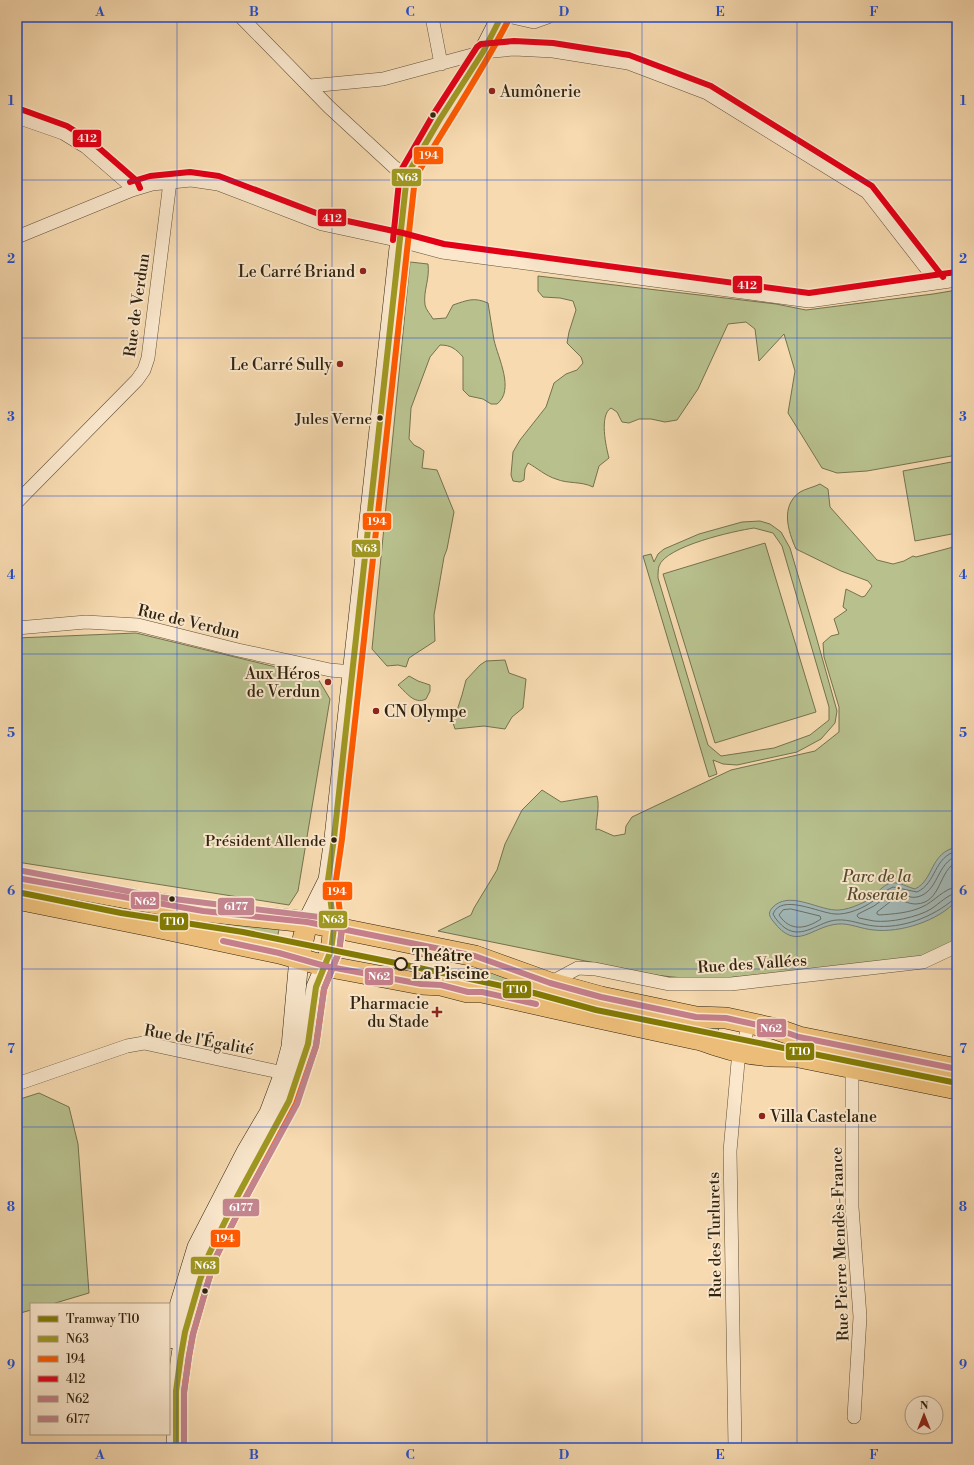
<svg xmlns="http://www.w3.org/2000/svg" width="974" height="1465" viewBox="0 0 974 1465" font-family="'Libre Bodoni',serif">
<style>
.green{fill:#b8c18e;stroke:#74724f;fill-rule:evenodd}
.water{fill:#a2b8b7;stroke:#747c74}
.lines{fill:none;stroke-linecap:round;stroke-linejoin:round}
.shore{stroke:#696e64;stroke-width:1}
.minor-casing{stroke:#625138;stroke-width:14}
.secondary-casing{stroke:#302310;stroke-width:20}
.primary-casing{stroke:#302310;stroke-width:22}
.minor{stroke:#fae7cc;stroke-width:13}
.secondary{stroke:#fae7cc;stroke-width:19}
.primary{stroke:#ecbd78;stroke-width:21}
.bus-1-casing{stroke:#fae7cc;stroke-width:9}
.bus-2-casing{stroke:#fae7cc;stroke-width:9}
.bus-3-casing{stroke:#fae7cc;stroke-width:9}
.bus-4-casing{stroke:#fae7cc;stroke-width:9}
.bus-5-casing{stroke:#fae7cc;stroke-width:9}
.bus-1{stroke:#9f9722;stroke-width:6}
.bus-2{stroke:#ff5a00;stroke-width:6}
.bus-3{stroke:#e30017;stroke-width:6}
.bus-4{stroke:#c47f8a;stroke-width:6}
.bus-5{stroke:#c2848d;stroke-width:6}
.tram-1-casing{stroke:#fae7cc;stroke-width:9}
.tram-1{stroke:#827a04;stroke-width:6}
.grid{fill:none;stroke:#1d4ed8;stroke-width:1;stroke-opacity:0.55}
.poi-dot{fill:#8f2418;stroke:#fae7cc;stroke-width:1.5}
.bus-dot{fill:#302310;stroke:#fae7cc;stroke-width:1.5}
.stop-dot{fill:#fae7cc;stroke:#302310;stroke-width:2}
.labels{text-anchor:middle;stroke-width:4;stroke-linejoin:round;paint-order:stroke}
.bus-label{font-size:15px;fill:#302310;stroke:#fae7cc;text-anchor:end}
.poi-label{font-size:16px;fill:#302310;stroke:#fae7cc;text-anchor:end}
.street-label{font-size:16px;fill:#302310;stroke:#fae7cc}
.park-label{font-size:16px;font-style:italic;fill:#524a30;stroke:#fae7cc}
.stop-label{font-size:16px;font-weight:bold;fill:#302310;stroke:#fae7cc;text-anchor:start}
.line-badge{stroke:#fae7cc;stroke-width:1.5}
.badge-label{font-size:11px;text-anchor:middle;font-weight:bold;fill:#fff}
.neatline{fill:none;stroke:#1d4ed8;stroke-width:1.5}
.grid-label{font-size:13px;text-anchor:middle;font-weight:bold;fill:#1d4ed8}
</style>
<rect width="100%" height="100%" fill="#f7dab0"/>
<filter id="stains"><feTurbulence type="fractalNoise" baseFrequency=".005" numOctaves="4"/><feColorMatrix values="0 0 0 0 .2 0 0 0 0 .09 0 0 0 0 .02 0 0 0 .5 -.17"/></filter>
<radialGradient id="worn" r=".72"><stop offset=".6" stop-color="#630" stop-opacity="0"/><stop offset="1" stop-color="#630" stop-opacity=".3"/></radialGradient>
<path class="green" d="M410 262 428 264C430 279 423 291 425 305 426 310 431 315 433 319L446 318 453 305C468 300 474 297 488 303 490 315 492 328 494 340 498 358 515 390 497 404H491L483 399 469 396 463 390V357C456 349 451 345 440 345L430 357 411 408 409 439 414 445 420 448 424 451 422 468 437 470 454 512 447 549 444 557 434 615 435 641 409 658 406 667 398 665 387 666 372 649Z
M538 276 776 304 806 310 933 294 957 290V455L867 471 837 473 822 468 788 413 795 371 784 334 759 361 755 329 746 322 728 324 698 389 677 420 665 422 651 419H639L629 423 622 422 617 412 611 408C599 415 606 447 609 458L599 466 593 487C581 481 568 484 556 479 546 476 537 468 528 463L525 469 524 480 520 482 513 481 511 475 513 452 520 440 546 407 554 383 566 374 577 370 583 363 581 357 567 343 569 332 576 310 573 301 560 298 543 297 538 291Z
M957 461V533L915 541 903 471Z
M820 484 828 489 830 507 877 560 893 564 904 561 913 556 916 557 957 546V940L913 962 702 980 654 975 438 931 471 915 474 908 497 870 505 844 522 810 542 790 561 802 597 796C600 807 596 819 596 830L598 829 614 836 625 834 626 826 632 817 731 770 815 751 839 732V707L824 657 823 643 831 636 839 634 834 619 847 610 843 607 846 589 862 597 865 596 872 586 868 581 841 571 796 549C788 531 780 506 800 492 805 489 814 487 820 484Z
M760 521 770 524 781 532 790 548 816 636 837 711 835 723 821 739 797 752 737 765 723 764 713 760 717 774 709 777 643 556 651 554 654 562 658 554 664 549 699 534 742 522ZM754 528 773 533 782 546 829 707V720L810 735 774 748 721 756 708 745 658 578C658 575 658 569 659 566 666 546 734 531 754 528Z
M765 543 816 712 715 743 663 574Z
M136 633 317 677 330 699 298 891 289 905 17 862V638Z
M505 660 509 673 526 679 523 708 512 717 505 729 484 726 455 729 453 723 462 695 466 680 480 665 486 661Z
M409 676 418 681 430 685V691L426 699C414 705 406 692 398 685Z
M17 882 280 924 276 945 17 895Z
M478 963 720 1022 716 1042 472 990Z
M39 1093 69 1107 78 1144 89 1293 52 1304H31V1310L17 1314V1100Z"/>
<path class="water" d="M957 847V900C939 921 900 933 874 930 861 929 850 923 838 924 811 926 797 953 773 921 769 916 768 913 772 908 788 890 816 909 835 910 846 911 861 904 870 899 877 894 883 884 892 883 900 882 907 887 915 889 935 879 929 853 957 847Z"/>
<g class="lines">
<path class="shore" d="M957 851C933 857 937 883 917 892L893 887C885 890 880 896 873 901 864 908 847 915 835 914 819 913 781 893 773 914 776 920 780 924 785 928 803 940 819 921 837 920 850 919 862 925 874 926 902 929 933 917 954 899L957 898
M957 856C936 863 939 892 917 897 909 899 901 892 893 892L874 906 858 914 857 916 859 918C864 919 869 920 874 921 890 923 918 917 931 909 939 904 948 894 957 893
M957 862C938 870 942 903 916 904 908 904 902 900 895 898L877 912V914L879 915C893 914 909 913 922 907 934 902 944 888 957 887
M791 909 820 916 821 919C806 929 790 932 779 915L783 910Z"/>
<g class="minor-casing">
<path id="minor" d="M241 17 329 107 394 167 407 175
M432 17 441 64
M512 17 534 22 548 17
M310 86 383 79 483 52 514 49 553 51 628 63 707 93 867 192 937 282
M17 117 63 133 86 147 131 186 132 190
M17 237 132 190 152 184 191 180 218 184 322 224 401 241 442 252 809 301 957 280
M17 502 137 380 144 370 148 358 170 182
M17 628 86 622 138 625 238 650 330 670 352 672
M550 983 578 968 595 969 669 984H731L923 962 957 946
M852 1068V1207L860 1317 854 1417
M17 1084 127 1046 144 1043 284 1073
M735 1448 730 1151 738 1062 743 1051 748 1024"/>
</g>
<g class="secondary-casing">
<path id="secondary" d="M307 922 328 880
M334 928 328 880 334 838 407 175 440 119 483 52 501 17
M169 1339 197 1247 246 1152 269 1113 284 1073 291 1047 299 958
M176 1448V1391L181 1355 185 1332 200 1280 209 1254 237 1197 289 1101 308 1044 316 987 325 966"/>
</g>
<g class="primary-casing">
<path id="primary" d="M17 878 143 901 203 911 307 922 475 956 550 983 601 997 696 1017 726 1018 776 1029 799 1037 957 1069
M17 899 151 926 279 953 325 966 421 984 441 985 468 992H482C553 1008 625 1024 696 1039 704 1040 711 1044 719 1046 743 1054 769 1057 794 1056L957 1089
M299 958 307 922
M325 966 331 950 334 928"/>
</g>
<use href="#minor" class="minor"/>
<use href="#secondary" class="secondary"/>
<use href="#primary" class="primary"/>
<g class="bus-1-casing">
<path id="bus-1" d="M176 1448V1391L181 1355 185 1332 200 1280 209 1254 237 1197 289 1101 308 1044 316 987 331 950 334 928 328 880 334 838 407 175 440 119 483 52 501 17"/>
</g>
<g class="bus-2-casing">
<path id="bus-2" d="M184 1448V1392L189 1356 193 1334 208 1282 216 1257 244 1201 296 1104 316 1046 324 989 339 952 342 929 336 880 342 839 415 178C446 125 480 75 508 21"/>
</g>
<g class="bus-3-casing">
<path id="bus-3" d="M20 109 67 126 91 141 137 181 140 188
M130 182 150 176 190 172 219 176 324 216 403 233 444 244 809 293 956 272
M393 240 400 172 433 115 477 47 481 44 514 41 553 43 629 55 711 86 872 186 943 277"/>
</g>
<g class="bus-4-casing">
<path id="bus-4" d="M17 878 203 911 307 922 475 956 550 983 601 997 696 1017 726 1018 776 1029 799 1037 957 1069
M223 941 279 953 325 966 421 984 441 985 468 992H482L536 1004"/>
</g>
<g class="bus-5-casing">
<path id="bus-5" d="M18 870 158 897 319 917 337 921 342 926 339 952 324 989 316 1046 297 1104 244 1201 216 1257 208 1282 193 1334 189 1356 184 1392V1448"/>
</g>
<use href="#bus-1" class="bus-1"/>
<use href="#bus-2" class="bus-2"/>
<use href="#bus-3" class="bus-3"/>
<use href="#bus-4" class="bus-4"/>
<use href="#bus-5" class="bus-5"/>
<g class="tram-1-casing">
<path id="tram-1" d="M17 892 121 913 243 932 401 964 534 993 596 1010 957 1083"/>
</g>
<use href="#tram-1" class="tram-1"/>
</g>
<path class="grid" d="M177 17V1448M332 17V1448M487 17V1448M642 17V1448M797 17V1448M17 180H957M17 338H957M17 496H957M17 654H957M17 811H957M17 969H957M17 1127H957M17 1285H957"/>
<g class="poi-dot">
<circle cx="492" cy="91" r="4"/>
<circle cx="363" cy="271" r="4"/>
<circle cx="340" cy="364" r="4"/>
<circle cx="328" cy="682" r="4"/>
<circle cx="376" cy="711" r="4"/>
<path d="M435 1006h4v4h4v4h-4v4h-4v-4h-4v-4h4z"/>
<circle cx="762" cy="1116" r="4"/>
</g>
<g class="bus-dot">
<circle cx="433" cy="115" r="3.5"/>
<circle cx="380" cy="418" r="3.5"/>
<circle cx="334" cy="840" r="3.5"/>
<circle cx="172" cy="899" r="3.5"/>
<circle cx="205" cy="1291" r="3.5"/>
</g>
<circle class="stop-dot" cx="401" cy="964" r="6"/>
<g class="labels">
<g class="bus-label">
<text x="372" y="424">Jules Verne</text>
<text x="326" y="846">Président Allende</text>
</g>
<g class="poi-label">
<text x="500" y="97" text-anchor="start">Aumônerie</text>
<text x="355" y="277">Le Carré Briand</text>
<text x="332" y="370">Le Carré Sully</text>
<text x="320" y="679">Aux Héros<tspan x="320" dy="18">de Verdun</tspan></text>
<text x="384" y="717" text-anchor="start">CN Olympe</text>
<text x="429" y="1009">Pharmacie<tspan x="429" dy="18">du Stade</tspan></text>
<text x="770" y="1122" text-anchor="start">Villa Castelane</text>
</g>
<g class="street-label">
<text transform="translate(136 305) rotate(-82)" y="6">Rue de Verdun</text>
<text transform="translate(189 621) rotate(13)" y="6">Rue de Verdun</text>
<text transform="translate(752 963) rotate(-4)" y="6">Rue des Vallées</text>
<text transform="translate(199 1039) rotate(10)" y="6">Rue de l'Égalité</text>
<text transform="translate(714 1235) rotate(-91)" y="6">Rue des Turlurets</text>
<text transform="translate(839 1244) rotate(-92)" y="6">Rue Pierre Mendès-France</text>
</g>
<g class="park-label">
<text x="877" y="882">Parc de la<tspan x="877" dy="18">Roseraie</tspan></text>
</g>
<g class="stop-label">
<text x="412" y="961">Théâtre<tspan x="412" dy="18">La Piscine</tspan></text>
</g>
</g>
<g class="line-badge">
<rect x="72" y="129" width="30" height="19" rx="4" fill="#e30017"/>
<rect x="413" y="146" width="31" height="19" rx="4" fill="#ff5a00"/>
<rect x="391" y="168" width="31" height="19" rx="4" fill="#9f9722"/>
<rect x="317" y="208" width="30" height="19" rx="4" fill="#e30017"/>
<rect x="732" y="275" width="31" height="19" rx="4" fill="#e30017"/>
<rect x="362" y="512" width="30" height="19" rx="4" fill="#ff5a00"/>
<rect x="351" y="539" width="30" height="19" rx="4" fill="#9f9722"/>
<rect x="322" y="881" width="31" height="20" rx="4" fill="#ff5a00"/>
<rect x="130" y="891" width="30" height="19" rx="4" fill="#c47f8a"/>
<rect x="217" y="897" width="38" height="19" rx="4" fill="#c2848d"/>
<rect x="318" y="910" width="30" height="19" rx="4" fill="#9f9722"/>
<rect x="159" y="912" width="30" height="19" rx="4" fill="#827a04"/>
<rect x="364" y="967" width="30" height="19" rx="4" fill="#c47f8a"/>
<rect x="502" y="980" width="30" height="19" rx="4" fill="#827a04"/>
<rect x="756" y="1018" width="31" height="20" rx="4" fill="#c47f8a"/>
<rect x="785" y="1042" width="30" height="19" rx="4" fill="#827a04"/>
<rect x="222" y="1198" width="38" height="19" rx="4" fill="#c2848d"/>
<rect x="210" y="1229" width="31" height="19" rx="4" fill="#ff5a00"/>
<rect x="190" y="1256" width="30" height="19" rx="4" fill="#9f9722"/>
</g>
<g class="badge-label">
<text x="87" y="142">412</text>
<text x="429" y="159">194</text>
<text x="407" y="181">N63</text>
<text x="332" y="222">412</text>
<text x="747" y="289">412</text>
<text x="377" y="525">194</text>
<text x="366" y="552">N63</text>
<text x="337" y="895">194</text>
<text x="145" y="905">N62</text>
<text x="236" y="910">6177</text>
<text x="333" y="923">N63</text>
<text x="174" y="925">T10</text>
<text x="379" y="980">N62</text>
<text x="517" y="993">T10</text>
<text x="771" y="1032">N62</text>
<text x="800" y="1055">T10</text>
<text x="241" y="1211">6177</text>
<text x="225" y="1242">194</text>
<text x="205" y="1269">N63</text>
</g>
<rect width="974" height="1465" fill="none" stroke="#f7dab0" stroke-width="44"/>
<rect x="30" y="1303" width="140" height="132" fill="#fae7cc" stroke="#a99981"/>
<rect x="38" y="1316" width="20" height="6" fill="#827a04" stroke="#a99981"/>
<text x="66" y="1323" font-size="12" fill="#302310">Tramway T10</text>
<rect x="38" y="1336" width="20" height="6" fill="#9f9722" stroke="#a99981"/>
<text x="66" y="1343" font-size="12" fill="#302310">N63</text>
<rect x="38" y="1356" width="20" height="6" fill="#ff5a00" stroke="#a99981"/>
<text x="66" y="1363" font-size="12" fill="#302310">194</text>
<rect x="38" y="1376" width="20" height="6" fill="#e30017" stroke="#a99981"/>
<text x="66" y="1383" font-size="12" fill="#302310">412</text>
<rect x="38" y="1396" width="20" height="6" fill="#c47f8a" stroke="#a99981"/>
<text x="66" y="1403" font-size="12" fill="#302310">N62</text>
<rect x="38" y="1416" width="20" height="6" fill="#c2848d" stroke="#a99981"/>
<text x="66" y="1423" font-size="12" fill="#302310">6177</text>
<g transform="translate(924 1415)"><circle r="19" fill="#fae7cc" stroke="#a99981"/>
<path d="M0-3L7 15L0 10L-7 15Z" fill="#8f2418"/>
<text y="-6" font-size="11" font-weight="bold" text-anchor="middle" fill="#302310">N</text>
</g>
<rect x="22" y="22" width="930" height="1421" class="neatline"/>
<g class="grid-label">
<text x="100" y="16">A</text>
<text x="254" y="16">B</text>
<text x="410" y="16">C</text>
<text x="564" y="16">D</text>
<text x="720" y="16">E</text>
<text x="874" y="16">F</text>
<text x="11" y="105">1</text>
<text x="963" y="105">1</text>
<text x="11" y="263">2</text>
<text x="963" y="263">2</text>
<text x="11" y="421">3</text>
<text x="963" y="421">3</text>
<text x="11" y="579">4</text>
<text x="963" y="579">4</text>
<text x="11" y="737">5</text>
<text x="963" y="737">5</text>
<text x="11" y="895">6</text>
<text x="963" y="895">6</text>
<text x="11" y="1053">7</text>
<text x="963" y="1053">7</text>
<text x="11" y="1211">8</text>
<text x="963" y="1211">8</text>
<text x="11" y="1369">9</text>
<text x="963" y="1369">9</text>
<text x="100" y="1459">A</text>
<text x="254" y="1459">B</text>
<text x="410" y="1459">C</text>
<text x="564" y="1459">D</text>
<text x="720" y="1459">E</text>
<text x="874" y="1459">F</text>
</g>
<rect width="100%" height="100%" filter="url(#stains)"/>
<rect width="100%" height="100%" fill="url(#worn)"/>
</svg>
